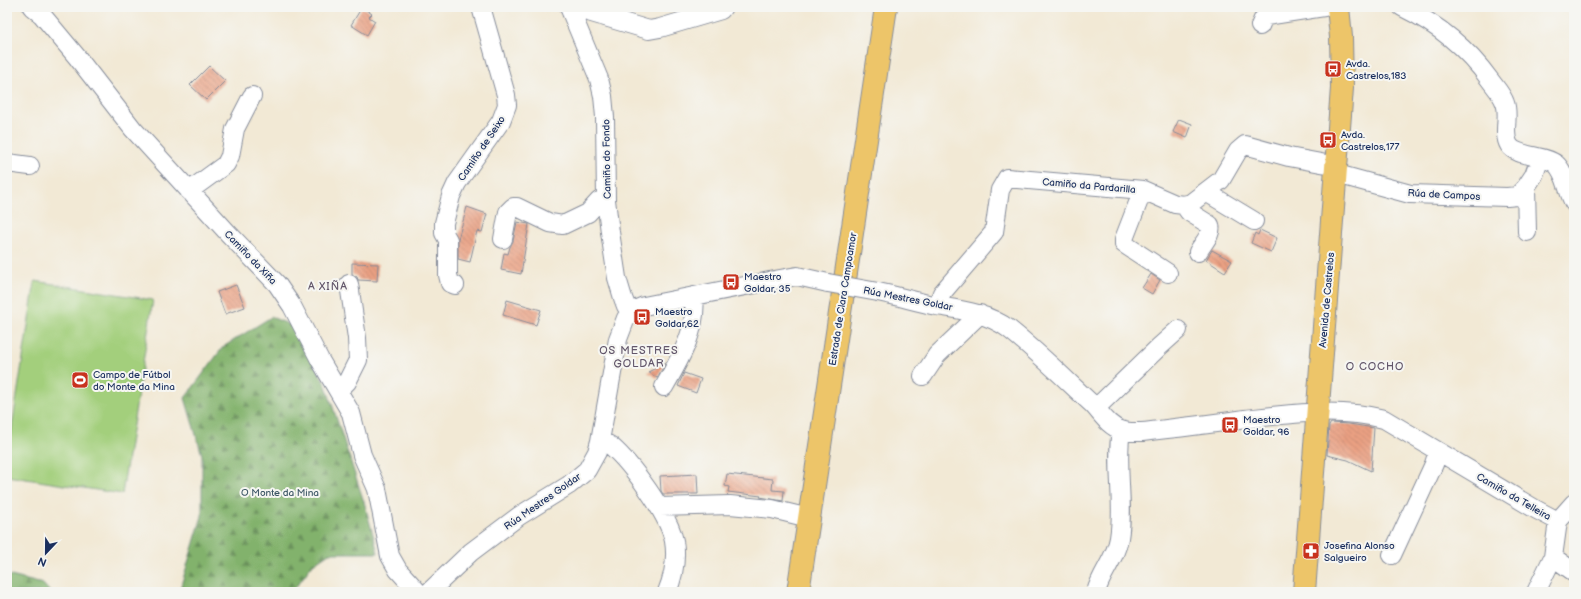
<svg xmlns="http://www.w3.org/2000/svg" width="1581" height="599" viewBox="0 0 1581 599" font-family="'Balsamiq Sans',sans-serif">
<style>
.forest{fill:url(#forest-firs);stroke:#4e7065}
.garden{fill:#a3cf7c;stroke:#5f7f6d}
.building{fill:url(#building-back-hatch)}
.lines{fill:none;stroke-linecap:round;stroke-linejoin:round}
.minor-casing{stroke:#868c9a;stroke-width:20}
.major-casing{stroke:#868c9a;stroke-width:24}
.minor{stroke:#fff;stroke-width:18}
.major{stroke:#edc569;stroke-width:22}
.minor-bridge-casing{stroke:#868c9a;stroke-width:20;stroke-linecap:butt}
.minor-bridge{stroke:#fff;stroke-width:18}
.labels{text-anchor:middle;stroke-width:4;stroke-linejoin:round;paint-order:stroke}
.poi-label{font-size:10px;fill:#1b2f5e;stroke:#f6f6f2;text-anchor:start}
.street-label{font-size:10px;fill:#1b2f5e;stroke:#f6f6f2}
.park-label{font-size:10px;fill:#3d5766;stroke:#f6f6f2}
.neighbourhood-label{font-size:11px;letter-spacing:1px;fill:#63576b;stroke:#f6f6f2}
</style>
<defs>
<pattern id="forest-firs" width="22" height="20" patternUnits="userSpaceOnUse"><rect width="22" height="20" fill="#82b26c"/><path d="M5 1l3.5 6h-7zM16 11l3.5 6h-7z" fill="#6a915c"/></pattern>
<pattern id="building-back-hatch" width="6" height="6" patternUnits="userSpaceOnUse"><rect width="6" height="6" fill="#eaa082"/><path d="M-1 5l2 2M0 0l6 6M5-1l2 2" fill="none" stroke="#bd836e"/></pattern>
</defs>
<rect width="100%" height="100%" fill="#f6f6f2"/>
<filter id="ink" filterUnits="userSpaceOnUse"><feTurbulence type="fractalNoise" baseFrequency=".025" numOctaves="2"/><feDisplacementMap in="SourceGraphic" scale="8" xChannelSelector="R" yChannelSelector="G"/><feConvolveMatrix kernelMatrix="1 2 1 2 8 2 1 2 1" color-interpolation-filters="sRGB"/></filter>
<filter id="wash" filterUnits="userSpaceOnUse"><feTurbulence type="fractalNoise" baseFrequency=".012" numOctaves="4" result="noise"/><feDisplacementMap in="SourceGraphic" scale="16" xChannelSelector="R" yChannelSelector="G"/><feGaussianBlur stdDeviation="0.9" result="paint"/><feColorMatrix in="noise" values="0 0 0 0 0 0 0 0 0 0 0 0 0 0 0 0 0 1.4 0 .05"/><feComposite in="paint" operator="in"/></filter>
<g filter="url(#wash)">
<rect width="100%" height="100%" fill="#f2e9d5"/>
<path class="forest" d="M271 317 296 327 326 386 365 505 378 553H329L313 564 292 592H179L202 516V455L185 398 223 347Z
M7 575 43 584 50 592H7Z"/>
<path class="garden" d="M35 281 153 300 122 494 7 476V459Z"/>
<g id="blocks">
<path class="building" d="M362 7 372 14 369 17 375 21 367 35 351 25Z
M209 66 225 81 206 100 190 85Z
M1179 119 1192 124 1187 138 1173 132Z
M467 207 487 214 482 232 477 231 470 262 458 259V239Z
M517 222 529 224 521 274 501 270 504 253 508 254 510 247 513 241Z
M1260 230 1277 238 1271 252 1251 243 1255 233 1258 235Z
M1212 250 1232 261 1225 272 1206 260Z
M352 263 378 264 377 281 358 280 357 277 352 274Z
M1151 274 1160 280 1152 294 1142 288Z
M236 285 245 307 225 314 217 292Z
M507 300 541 310 536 325 503 315Z
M657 359 665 364 657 378 648 372 656 368Z
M684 373 701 379 696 393 678 386Z
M1331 423 1349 424 1374 428 1371 471 1348 460 1327 455 1329 426Z
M697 474 698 494H663L661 491 660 476Z
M727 474 773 479 772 490 784 491 783 501 760 497 761 496 728 492 729 487 725 486Z"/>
</g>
</g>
<g filter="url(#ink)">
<use href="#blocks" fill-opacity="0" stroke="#868c9a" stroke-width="1"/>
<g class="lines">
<g class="minor-casing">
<path id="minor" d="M32 7 42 15 77 57 133 129 228 233 277 284 292 306 320 360 351 413 362 455 377 489 390 556 398 570 418 592
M569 7 599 79 603 96 605 117 606 200 610 232 617 278 623 298 626 306 631 313
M1402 7C1437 24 1467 48 1490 80 1495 87 1502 94 1505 103 1510 116 1502 133 1509 145 1516 157 1545 155 1556 164 1566 173 1567 191 1574 203
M571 12 585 11 649 30 660 28 721 10 723 7
M1260 26 1263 19 1266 16 1324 7
M7 163 30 166
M1337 174 1410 194 1507 197 1517 196 1526 187
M1143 190 1124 239V244L1168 273
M189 191 226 164 230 156 235 129 252 96
M1206 192 1254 221
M1184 205 1189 212 1210 225C1213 234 1202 244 1198 252
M1527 232 1526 187 1534 175 1540 158
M503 239 508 212 513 207H517L550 223 563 225 588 213 599 201 606 200
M455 285 450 283 448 275V240L444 233V223L451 196 457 183 501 121 507 105 506 95 481 7
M878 292C898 296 917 302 937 306 962 310 988 313 1009 329 1038 352 1065 379 1092 404 1101 413 1108 426 1121 430 1128 433 1135 432 1142 432 1176 428 1211 424 1245 419 1289 414 1340 407 1384 419L1537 510 1558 521
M937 306 942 293 994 232 1000 190 1007 178 1143 190 1175 204 1184 205 1191 203 1221 180 1238 151 1245 145 1289 157 1337 166
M923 376 937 355 980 314
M664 387C680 359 698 329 694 296
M339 390 347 382 358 360 357 338 349 284
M1096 408 1159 347 1178 330
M600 441C604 442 608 444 611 446 631 463 669 515 674 541 677 559 674 575 667 592
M660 507 730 505 772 509 809 518
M1392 555 1434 464 1438 451
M1553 557 1574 572
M429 592 471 552 519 516 569 485 587 470 597 452 600 441 618 339 626 318 637 309 644 306 780 279 797 276 828 283
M1096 592C1101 573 1116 558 1119 538 1125 502 1115 466 1121 430
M1536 592 1553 557 1558 521 1574 503"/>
</g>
<g class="major-casing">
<path id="major" d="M798 592 886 7
M1304 592 1342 88 1341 37 1338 7"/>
</g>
<use href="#minor" class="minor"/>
<use href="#major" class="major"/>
<g class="minor-bridge-casing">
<path id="minor-bridge" d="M828 283 878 292"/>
</g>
<use href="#minor-bridge" class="minor-bridge"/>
</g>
</g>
<defs>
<g id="bus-square" transform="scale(0.9)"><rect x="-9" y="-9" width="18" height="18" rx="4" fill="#c8321e" stroke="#f6f6f2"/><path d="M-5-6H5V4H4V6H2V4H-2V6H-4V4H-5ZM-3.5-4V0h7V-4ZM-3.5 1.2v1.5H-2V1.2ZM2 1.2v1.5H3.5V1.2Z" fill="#fff"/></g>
<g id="stadium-square" transform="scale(0.9)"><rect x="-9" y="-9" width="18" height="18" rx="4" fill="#c8321e" stroke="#f6f6f2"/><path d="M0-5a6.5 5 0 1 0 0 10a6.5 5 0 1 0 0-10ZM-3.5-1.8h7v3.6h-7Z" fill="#fff"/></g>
<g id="pharmacy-square" transform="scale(0.9)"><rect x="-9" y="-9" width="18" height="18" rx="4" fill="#c8321e" stroke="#f6f6f2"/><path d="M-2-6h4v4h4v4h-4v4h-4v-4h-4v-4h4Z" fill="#fff"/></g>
</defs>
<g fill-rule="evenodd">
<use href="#bus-square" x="1333" y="69"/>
<use href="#bus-square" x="1328" y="140"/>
<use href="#bus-square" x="731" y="282"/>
<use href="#bus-square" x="642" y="317"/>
<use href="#stadium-square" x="80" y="380"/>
<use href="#bus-square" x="1230" y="425"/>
<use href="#pharmacy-square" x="1311" y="551"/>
</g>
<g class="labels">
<g class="poi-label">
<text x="1346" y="67">Avda.<tspan x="1346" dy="12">Castrelos,183</tspan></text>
<text x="1341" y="138">Avda.<tspan x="1341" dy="12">Castrelos,177</tspan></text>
<text x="744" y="280">Maestro<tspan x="744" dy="12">Goldar, 35</tspan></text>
<text x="655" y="315">Maestro<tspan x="655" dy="12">Goldar,62</tspan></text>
<text x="93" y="378">Campo de Fútbol<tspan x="93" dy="12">do Monte da Mina</tspan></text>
<text x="1243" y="423">Maestro<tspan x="1243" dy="12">Goldar, 96</tspan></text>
<text x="1324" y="549">Josefina Alonso<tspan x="1324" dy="12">Salgueiro</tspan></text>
</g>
<g class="street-label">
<text transform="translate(481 148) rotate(-56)" y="4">Camiño de Seixo</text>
<text transform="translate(606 159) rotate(-91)" y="4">Camiño do Fondo</text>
<text transform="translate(1089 185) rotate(5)" y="4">Camiño da Pardarilla</text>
<text transform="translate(1444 194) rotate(3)" y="4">Rúa de Campos</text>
<text transform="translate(251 257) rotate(46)" y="4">Camiño da Xiña</text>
<text transform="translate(908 298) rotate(11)" y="4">Rúa Mestres Goldar</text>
<text transform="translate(842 299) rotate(-81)" y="4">Estrada de Clara Campoamor</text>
<text transform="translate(1326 300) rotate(-85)" y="4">Avenida de Castrelos</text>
<text transform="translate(1514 496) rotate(30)" y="4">Camiño da Telleira</text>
<text transform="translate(542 501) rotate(-35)" y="4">Rúa Mestres Goldar</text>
</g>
<g class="park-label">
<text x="280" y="496">O Monte da Mina</text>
</g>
<g class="neighbourhood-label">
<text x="328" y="290">A XIÑA</text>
<text x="639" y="354">OS MESTRES<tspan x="639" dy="13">GOLDAR</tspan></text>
<text x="1375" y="370">O COCHO</text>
</g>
</g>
<rect width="1581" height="599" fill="none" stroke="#f6f6f2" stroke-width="24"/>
<g transform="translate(46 553) rotate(202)" stroke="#f6f6f2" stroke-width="3" paint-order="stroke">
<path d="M0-3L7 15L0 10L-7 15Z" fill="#1b2f5e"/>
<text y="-6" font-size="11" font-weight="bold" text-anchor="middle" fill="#1b2f5e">N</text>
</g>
</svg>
